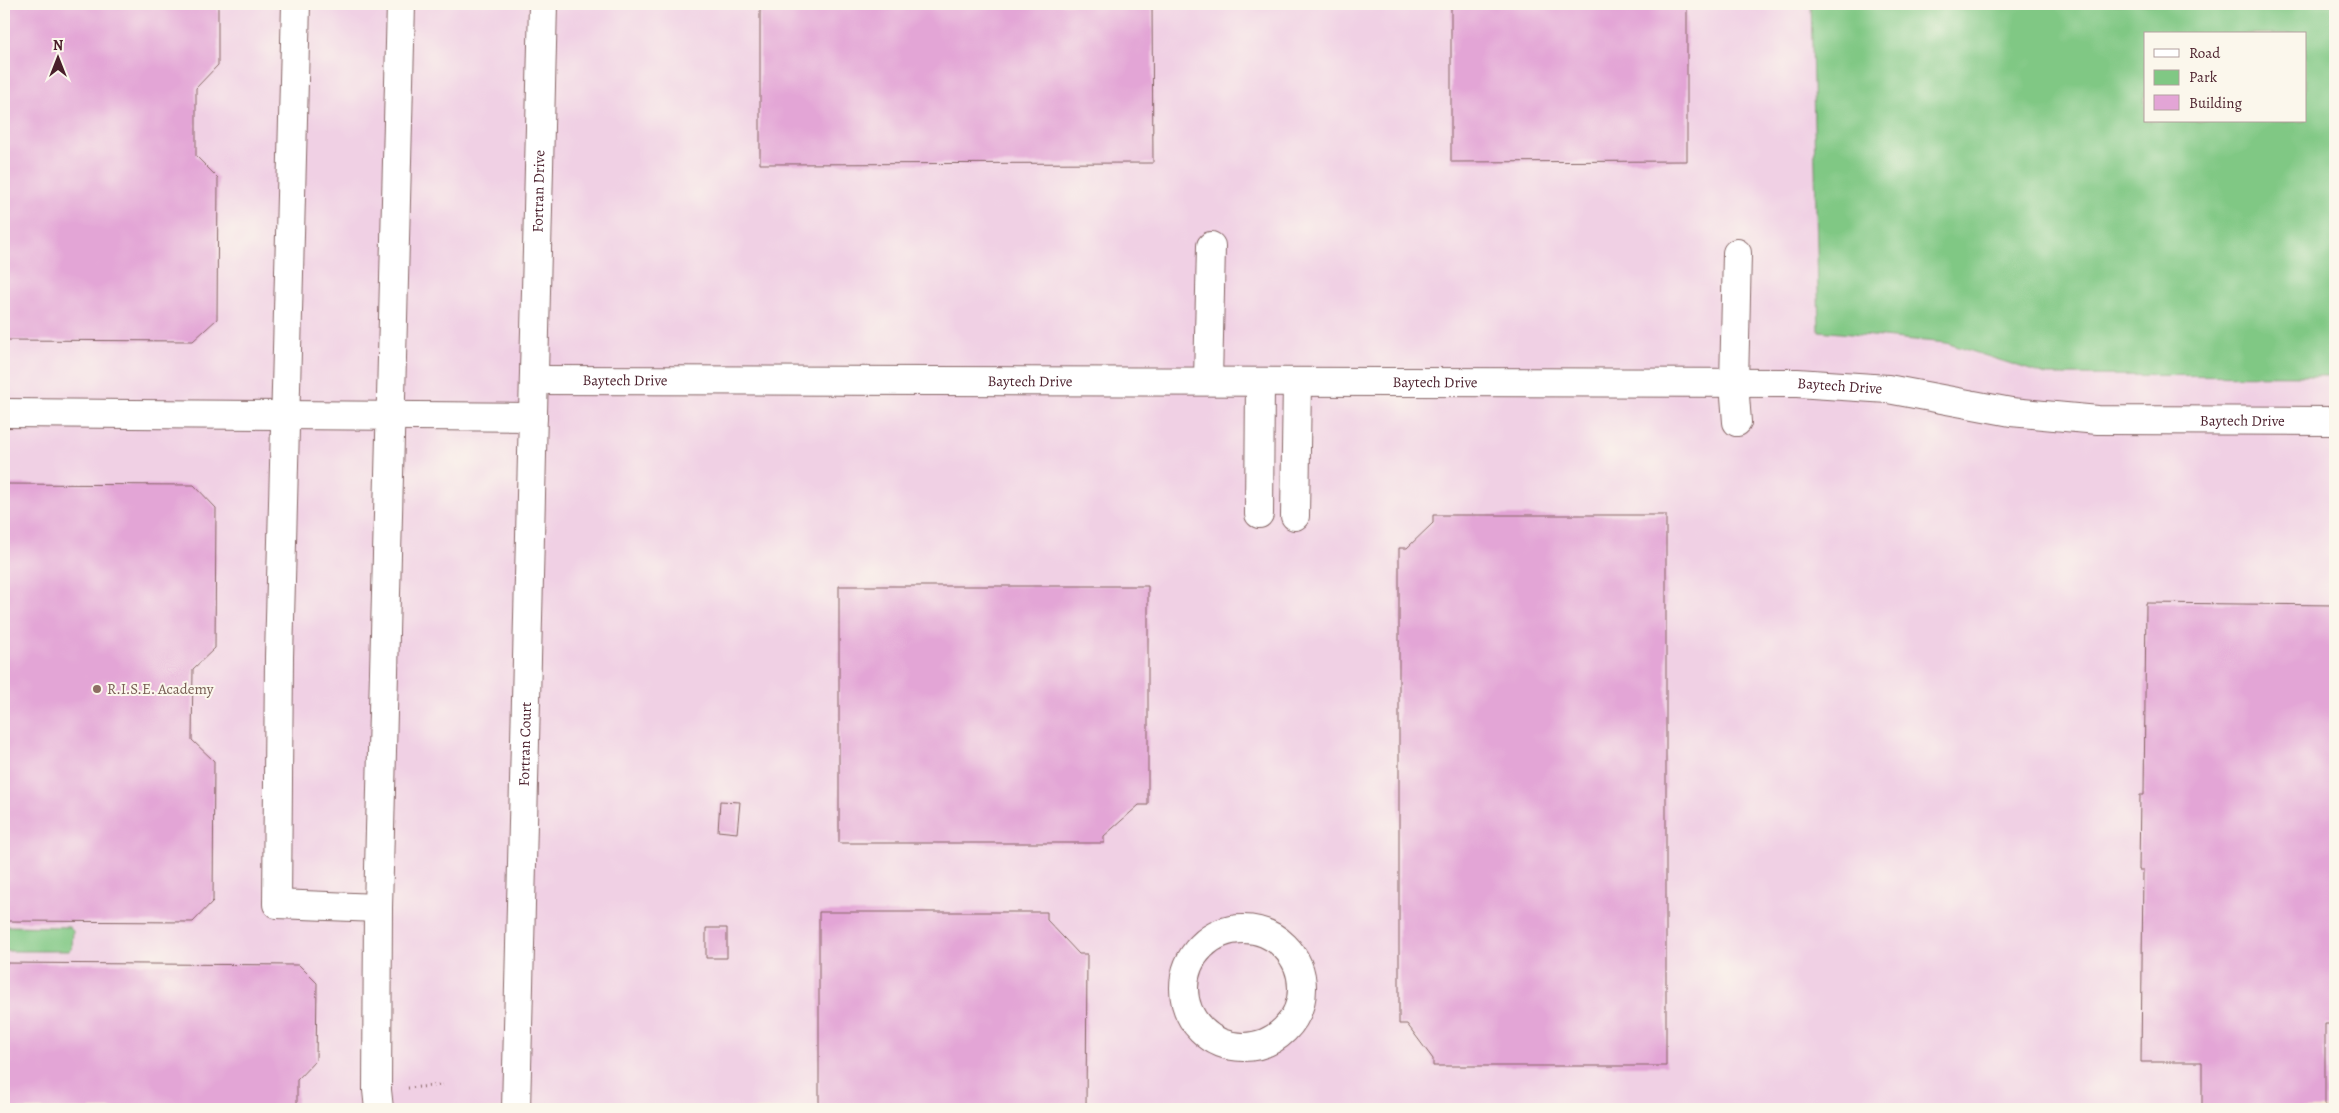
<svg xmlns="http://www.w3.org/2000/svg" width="2339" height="1113" viewBox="0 0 2339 1113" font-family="Alegreya,serif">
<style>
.built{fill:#f0d0e4}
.green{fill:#80c884;stroke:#657458;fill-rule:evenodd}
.building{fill:#e3a5d6}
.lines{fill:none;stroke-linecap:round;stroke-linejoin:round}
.minor-casing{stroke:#866565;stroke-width:30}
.path{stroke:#866565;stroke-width:3;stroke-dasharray:1 4;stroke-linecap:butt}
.minor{stroke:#fff;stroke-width:28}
.education-dot{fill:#8d6e63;stroke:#fbf7ec;stroke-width:2}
.labels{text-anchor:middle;stroke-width:4;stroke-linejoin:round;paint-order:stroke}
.street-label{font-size:15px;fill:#4a1f2b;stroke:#fbf7ec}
.education-label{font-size:15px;fill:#785e54;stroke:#fbf7ec;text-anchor:start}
</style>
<rect width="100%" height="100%" fill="#fbf7ec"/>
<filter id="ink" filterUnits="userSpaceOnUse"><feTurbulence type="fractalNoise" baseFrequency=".02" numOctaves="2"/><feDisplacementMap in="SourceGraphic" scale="10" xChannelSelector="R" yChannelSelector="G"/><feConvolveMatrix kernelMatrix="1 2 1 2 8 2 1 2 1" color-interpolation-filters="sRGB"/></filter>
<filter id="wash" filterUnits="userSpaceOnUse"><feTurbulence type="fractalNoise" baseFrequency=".0096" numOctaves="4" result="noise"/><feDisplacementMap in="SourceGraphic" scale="20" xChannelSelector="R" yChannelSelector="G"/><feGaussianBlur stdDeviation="1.12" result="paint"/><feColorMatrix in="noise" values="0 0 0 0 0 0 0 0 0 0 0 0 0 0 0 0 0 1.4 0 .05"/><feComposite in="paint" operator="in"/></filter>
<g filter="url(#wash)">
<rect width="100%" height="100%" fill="#f6e8d2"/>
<path class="built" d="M4 4H1811L1819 331 1946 343 2046 375 2335 376V1109H4Z"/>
<path class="green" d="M1811 4H2335V376L2046 375 1946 343 1819 331ZM2145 34H2305V121H2145Z
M4 926 69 927 73 931 72 948 69 951H4Z"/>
<g id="blocks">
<path class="building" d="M4 4H218V65L196 88V156L218 178 217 319 193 341 4 340Z
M760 4H1152L1153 163 760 164Z
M1451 4H1687V161L1451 162Z
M4 484 194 485 216 508 215 648 193 669 192 740 214 761 213 901 193 922 4 921Z
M1433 515H1666V1066H1433V1059L1407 1024H1399V548H1407L1433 523Z
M839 586H1148V805H1139L1104 836V843H839Z
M2146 603 2335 605V1024H2325V1109H2202V1062H2141L2143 870H2139L2140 795H2144Z
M720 801 740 802 737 833 718 831Z
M819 912H1047V920L1079 954H1087L1086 1109H819Z
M706 928H727V958H706Z
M4 963 299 965 317 983 316 1060 297 1080V1109H4Z"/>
</g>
</g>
<g filter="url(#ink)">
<use href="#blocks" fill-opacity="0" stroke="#866565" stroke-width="1"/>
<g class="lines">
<g class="minor-casing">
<g id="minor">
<path d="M296 4 279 657 277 904 378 908"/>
<path d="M1737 253 1734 383 1737 422"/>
<path id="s1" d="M534 380 1797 383 1888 389 2011 412 2098 420 2335 421"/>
<path d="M1208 381 1211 246"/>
<path d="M4 413 533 417"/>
<path d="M1259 514 1260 382"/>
<path d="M1295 516 1297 382"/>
<circle cx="1243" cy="988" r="59"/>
<path d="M379 1109 377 1090 378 908 401 4"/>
<path id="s2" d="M516 1109 543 4"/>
</g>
</g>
<path class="path" d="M408 1088 443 1085"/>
<use href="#minor" class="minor"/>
</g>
</g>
<circle class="education-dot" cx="97" cy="689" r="5"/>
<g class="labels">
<g class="street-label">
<text dy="5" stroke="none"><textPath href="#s2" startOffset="918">Fortran Drive</textPath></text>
<text dy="5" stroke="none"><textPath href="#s1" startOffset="91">Baytech Drive</textPath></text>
<text dy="5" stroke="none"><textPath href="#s1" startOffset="496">Baytech Drive</textPath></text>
<text dy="5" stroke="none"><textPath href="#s1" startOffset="901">Baytech Drive</textPath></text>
<text dy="5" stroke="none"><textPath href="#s1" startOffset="1306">Baytech Drive</textPath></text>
<text dy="5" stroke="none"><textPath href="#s1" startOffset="1711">Baytech Drive</textPath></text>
<text dy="5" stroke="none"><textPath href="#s2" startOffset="365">Fortran Court</textPath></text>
</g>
<g class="education-label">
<text x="107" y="694">R.I.S.E. Academy</text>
</g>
</g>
<rect width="2339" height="1113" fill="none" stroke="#fbf7ec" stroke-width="20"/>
<rect x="2144" y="32" width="162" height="90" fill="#fbf7ec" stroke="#b4a19f"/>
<rect x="2154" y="49" width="25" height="8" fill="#ffffff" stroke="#b4a19f"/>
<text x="2189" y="58" font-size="15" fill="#4a1f2b">Road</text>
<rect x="2154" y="70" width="25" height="15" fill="#80c884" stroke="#b4a19f"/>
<text x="2189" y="82" font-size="15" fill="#4a1f2b">Park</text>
<rect x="2154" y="95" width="25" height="15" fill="#e3a5d6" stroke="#b4a19f"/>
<text x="2189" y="108" font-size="15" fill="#4a1f2b">Building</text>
<g transform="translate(58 58)" stroke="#fbf7ec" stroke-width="4" paint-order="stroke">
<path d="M0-4L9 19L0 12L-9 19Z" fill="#4a1f2b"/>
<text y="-8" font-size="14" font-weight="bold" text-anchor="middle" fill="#4a1f2b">N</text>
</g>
</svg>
